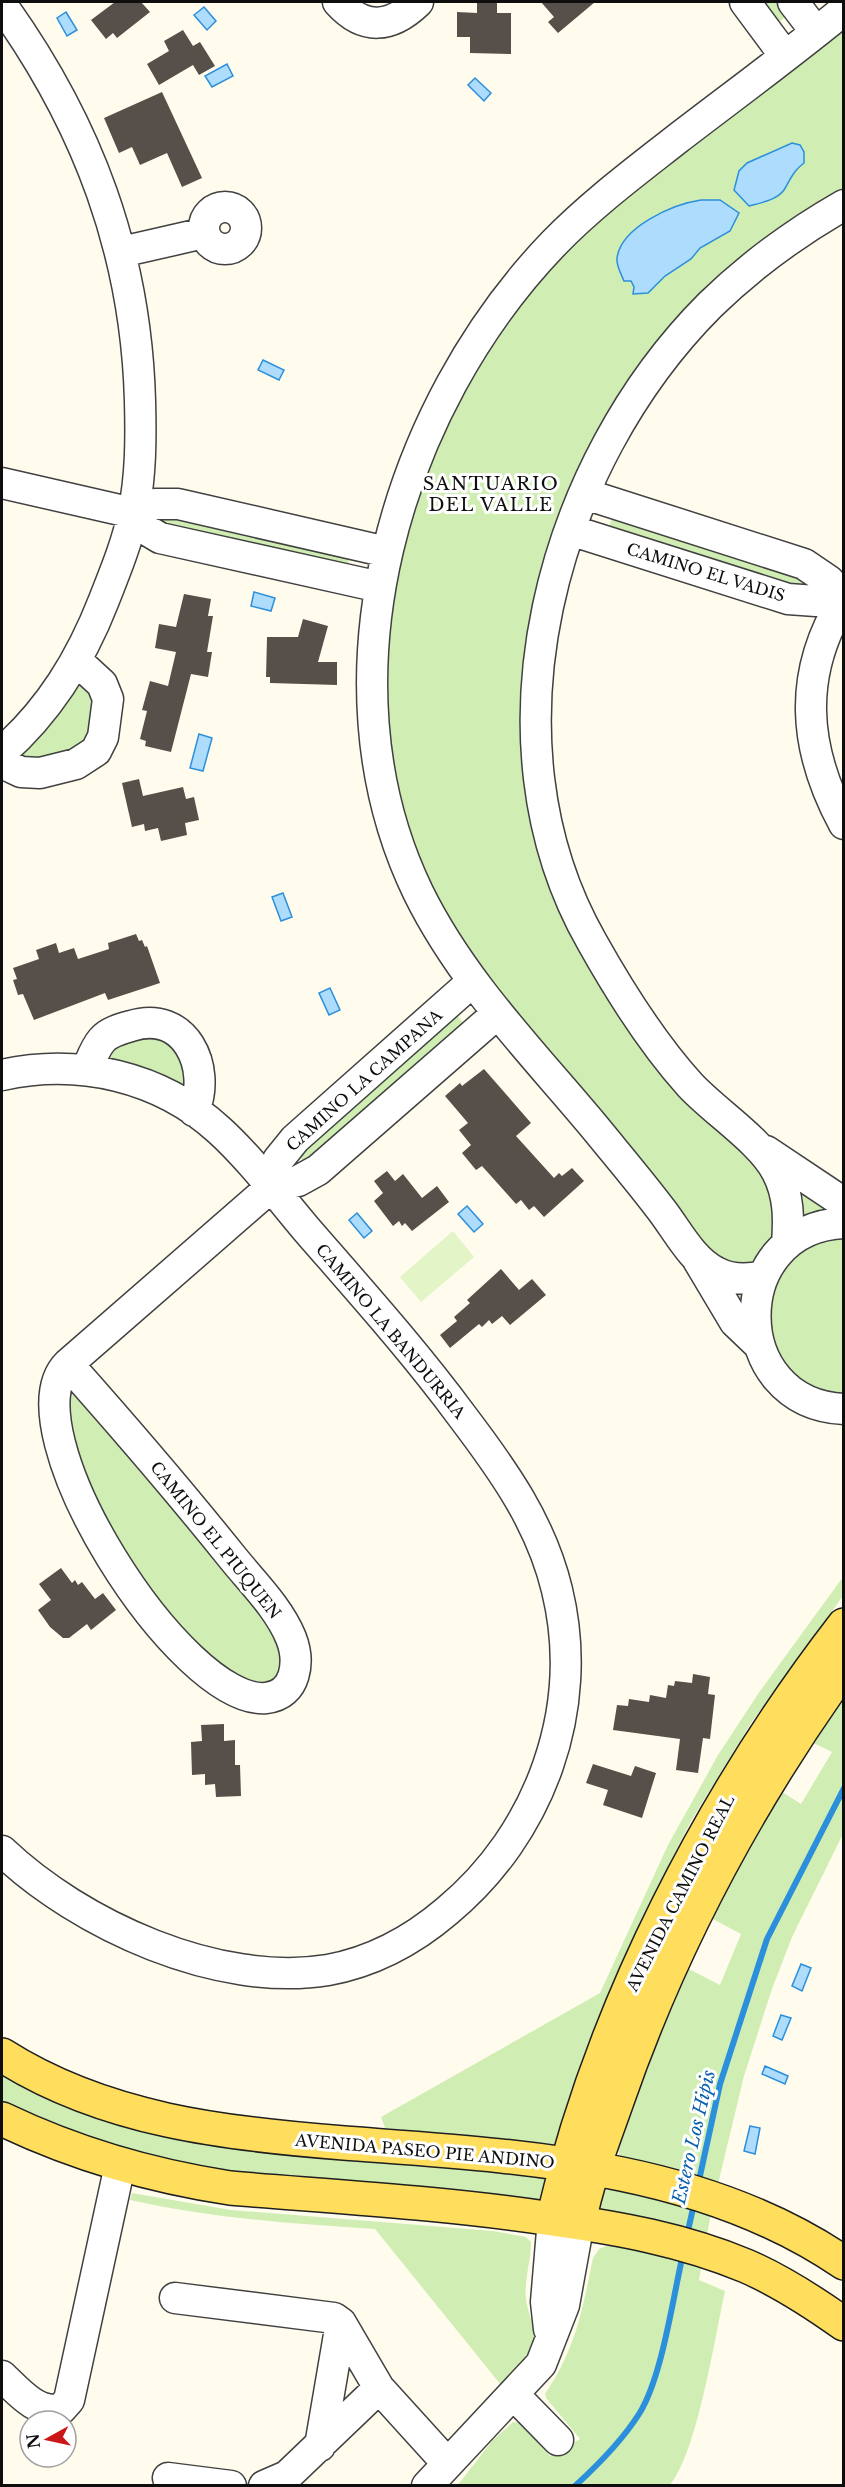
<svg xmlns="http://www.w3.org/2000/svg" width="845" height="2487" viewBox="0 0 845 2487" font-family="'Libre Baskerville',serif">
<style>
.green{fill:#d0eeb3}
.pitch{fill:#e3f4c6}
.water{fill:#addcfc;stroke:#2c8fdb;stroke-width:1.5}
.lines{fill:none;stroke-linecap:round;stroke-linejoin:round}
.stream{stroke:#2c8fdb;stroke-width:6}
.building{fill:#574f49}
.minor-casing{stroke:#414141;stroke-width:33}
.major-casing{stroke:#1f1f1f;stroke-width:36}
.minor{stroke:#fff;stroke-width:30}
.major{stroke:#ffde5e;stroke-width:33}
.labels{text-anchor:middle;stroke-width:6;stroke-linejoin:round;paint-order:stroke}
.street-label{font-size:16px;fill:#0e0e0e;stroke:#fff}
.neighbourhood-label{font-size:18px;letter-spacing:1.5px;fill:#0e0e0e;stroke:#fff}
.water-label{font-size:18px;font-style:italic;fill:#0a60ac;stroke:#fff}
</style>
<rect width="100%" height="100%" fill="#fffcee"/>
<path class="green" d="M756 2H779L787 15 778 23Z
M843 28V189L758 245 569 496 543 563 525 678 528 793 550 884 585 954 630 1027 839 1207 742 1314 441 915 410 844 384 745 382 647 406 529 442 435 476 364 526 292 582 233 637 186Z
M161 511 350 557 347 567 161 530 156 517Z
M612 518 810 580 809 592 609 527Z
M79 679 99 695 95 737 54 758 16 757Z
M458 1016 463 1023 461 1031 304 1162 299 1156 301 1148 449 1018Z
M143 1031 180 1048 190 1090 106 1061V1047Z
M843 1232V1399L811 1391 773 1353 766 1301 793 1252Z
M73 1394 81 1397 278 1634 284 1668 271 1685 252 1686 196 1651 111 1535 75 1458 65 1399Z
M843 1577V1596L751 1723 691 1821 641 1919 591 2045 556 2145 385 2128 381 2117 600 1993 668 1845 718 1755 760 1691Z
M843 1692V1834L792 1937 772 1989 744 2076 711 2213 699 2280 725 2291C715 2336 697 2455 669 2486H457L492 2441 513 2422 521 2423 550 2456 580 2439 546 2398 545 2394C576 2348 582 2311 593 2258L599 2249 614 2243 599 2204 601 2194 651 2164 619 2155 618 2145 646 2065 685 1967 720 1985 741 1934 709 1917 779 1790 801 1804 832 1752 809 1741Z
M2 2071 8 2075 543 2176 549 2192 537 2206 155 2167 2 2107Z
M132 2193 231 2210 493 2231 526 2237 531 2242C531 2261 524 2280 526 2299 528 2315 537 2330 535 2346L501 2385 375 2229C292 2224 211 2218 130 2200Z"/>
<path class="pitch" d="M453 1231 474 1257 421 1302 400 1277Z"/>
<path class="water" d="M204 7 216 21 207 30 194 15Z
M66 12 77 30 67 36 57 18Z
M227 64 233 76 212 87 205 76Z
M475 78 491 93 484 101 468 85Z
M792 143 800 145 804 152V163C794 170 790 180 784 190 777 200 760 203 749 206L734 190 739 171 747 163Z
M701 200H720L739 213 730 231 700 248 691 259 665 276 648 293 633 294 634 287 631 281H624C621 274 616 265 617 258 621 227 673 204 701 200Z
M263 360 284 370 279 380 258 370Z
M254 592 275 598 271 611 251 606Z
M199 734 212 738 203 771 190 768Z
M283 893 292 917 281 921 272 897Z
M330 988 340 1010 329 1015 319 993Z
M467 1206 483 1224 474 1232 458 1214Z
M357 1213 372 1231 364 1238 349 1220Z
M801 1964 811 1968 802 1991 792 1986Z
M781 2015 791 2018 782 2040 773 2036Z
M765 2066 788 2076 785 2084 762 2074Z
M750 2126 760 2128 755 2154 744 2151Z"/>
<g class="lines">
<path class="stream" d="M698 2185 720 2084 767 1939 844 1788
M687 2235 694 2204
M575 2486C599 2464 622 2441 639 2414 662 2378 673 2297 683 2254"/>
</g>
<path class="building" d="M115 2H141L150 12 117 38 113 33 106 39 91 20Z
M477 2H497V13H511V54L470 53V37H457V12L477 13Z
M541 2H595L558 33 548 22 554 17Z
M183 30 193 46 200 42 215 66 199 75 193 65 159 85 147 64 169 51 164 41Z
M162 92 202 178 182 187 167 153 140 165 132 147 119 153 104 118Z
M184 594 211 599 208 616H213L207 652H212L208 677 191 674 171 752 145 746 146 741 140 739 147 711 142 710 150 681 168 686 176 652 155 648 159 624 176 627Z
M303 619 328 626 318 662H337V685L270 683V677H266L267 637H298Z
M139 779 143 796 183 787 186 799 194 797 199 820 185 823 187 835 161 841 158 828 145 831 144 824 132 827 122 783Z
M136 934 139 941 142 940 145 947 147 946 160 983 108 1000 105 993 34 1020 23 994 18 995 13 980 17 979 13 968 39 959 36 950 56 943 59 953 74 948 78 959 109 949 108 943Z
M484 1069 531 1123 516 1136 554 1178 559 1173 562 1176 572 1168 584 1181 544 1217 534 1206 529 1210 521 1200 516 1204 482 1166 476 1170 462 1153 471 1145 459 1130 468 1123 445 1096 460 1083 462 1086Z
M387 1171 395 1181 403 1174 422 1198 437 1186 449 1202 412 1231 405 1223 402 1226 399 1221 393 1226 374 1201 383 1193 374 1181Z
M501 1269 519 1290 532 1279 546 1295 510 1325 502 1316 492 1324 489 1320 482 1327 479 1324 450 1348 440 1335 457 1321 454 1317 470 1303 467 1300Z
M61 1568 72 1583 75 1580 78 1585 82 1582 95 1599 103 1593 116 1610 91 1630 87 1624 69 1638H63L50 1627 38 1610 51 1600 39 1584Z
M693 1674 710 1677 708 1694 715 1695 710 1739 703 1738 698 1773 676 1770 680 1739 613 1730 617 1705 628 1706 629 1699 649 1702 650 1695 666 1698 668 1685 674 1686 675 1681 692 1683Z
M224 1724V1741L235 1740V1765H240L241 1796 216 1797 215 1784 205 1785V1774L192 1775 191 1742 202 1741 201 1725Z
M593 1764 631 1776 635 1766 656 1773 642 1818 603 1805 608 1790 586 1783Z"/>
<g class="lines">
<g class="minor-casing">
<path id="minor" d="M338 2C364 31 391 28 418 2
M745 2 785 56
M793 2 816 32
M2 5C88 125 136 253 140 401 141 438 141 477 133 514 127 543 115 572 104 600 81 659 50 710 2 752
M204 228a21 21 0 1 1 42 0a21 21 0 1 1-42 0Z
M121 252 204 233
M2 483 133 513 155 504H178L387 552
M585 494 804 564 829 581 844 598
M133 513 145 529 160 538 380 587
M570 530 788 599 816 601 844 598
M844 599C797 674 803 748 844 824
M2 763 21 772 40 773 76 764 96 751 103 737 108 699 102 684 77 661
M87 1069C91 1060 95 1048 102 1040 109 1032 120 1029 131 1026 185 1009 212 1067 194 1111
M2 1075C78 1058 160 1076 219 1130 251 1159 279 1197 307 1230 360 1291 414 1351 462 1416 503 1470 541 1523 557 1590 586 1709 540 1834 447 1911 413 1940 372 1962 328 1970 218 1988 80 1925 2 1851
M766 1151 844 1203
M270 1188 278 1160 295 1139 472 982
M844 1223C726 1228 726 1404 844 1409
M787 1244C789 1219 789 1195 777 1172 761 1141 715 1112 690 1085 652 1043 620 992 592 942 476 739 551 464 710 305 750 266 795 233 844 205
M698 1260 735 1322 758 1344
M763 1276C747 1280 731 1280 716 1272 693 1261 678 1232 663 1212 642 1184 619 1157 597 1130 534 1054 462 982 418 892 315 679 396 407 554 243 592 204 635 172 677 139 733 96 789 55 844 10
M68 1364C124 1427 179 1491 232 1557 252 1582 279 1608 291 1638 300 1661 297 1695 266 1698 182 1706 4 1427 68 1364L270 1188 298 1181 318 1170 498 1013
M175 2298 334 2318 341 2323 379 2388 447 2463
M549 2329 546 2302 553 2219
M2 2376C17 2390 37 2415 61 2409L69 2400 120 2165
M514 2395 558 2440
M320 2446 341 2323
M168 2478 231 2486
M264 2486 287 2476 379 2388
M427 2486 541 2364 564 2305 579 2222"/>
</g>
<g class="major-casing">
<path id="major" d="M2 2055C104 2120 226 2134 344 2143 514 2156 698 2163 844 2263
M2 2119C75 2154 151 2176 230 2188 338 2197 446 2203 552 2219 618 2228 684 2240 746 2266 781 2281 813 2302 844 2324
M553 2219C602 2007 712 1796 844 1625
M579 2222C587 2181 603 2141 617 2101 671 1945 748 1802 844 1668"/>
</g>
<use href="#minor" class="minor"/>
<use href="#major" class="major"/>
</g>
<g class="labels">
<g class="street-label">
<text transform="translate(706 572) rotate(17)" y="6">CAMINO EL VADIS</text>
<text transform="translate(364 1080) rotate(-42)" y="6">CAMINO LA CAMPANA</text>
<text transform="translate(391 1331) rotate(50)" y="6">CAMINO LA BANDURRIA</text>
<text transform="translate(216 1540) rotate(51)" y="6">CAMINO EL PIUQUEN</text>
<text transform="translate(680 1893) rotate(-63)" y="6">AVENIDA CAMINO REAL</text>
<text transform="translate(425 2151) rotate(5)" y="6">AVENIDA PASEO PIE ANDINO</text>
</g>
<g class="neighbourhood-label">
<text x="491" y="490">SANTUARIO<tspan x="491" dy="21">DEL VALLE</tspan></text>
</g>
<g class="water-label">
<text transform="translate(694 2137) rotate(-77)" y="6">Estero Los Hipis</text>
</g>
</g>
<rect width="845" height="2487" fill="none" stroke="#0e0e0e" stroke-width="6"/>
<g transform="translate(48 2439) rotate(262)"><circle r="28" fill="#ffffff" stroke="#9f9f9f" stroke-width="1.5"/>
<path d="M0-4.5L10 22L0 15L-10 22Z" fill="#cc1719"/>
<text y="-9" font-size="16" font-weight="bold" text-anchor="middle" fill="#0e0e0e">N</text>
</g>
</svg>
